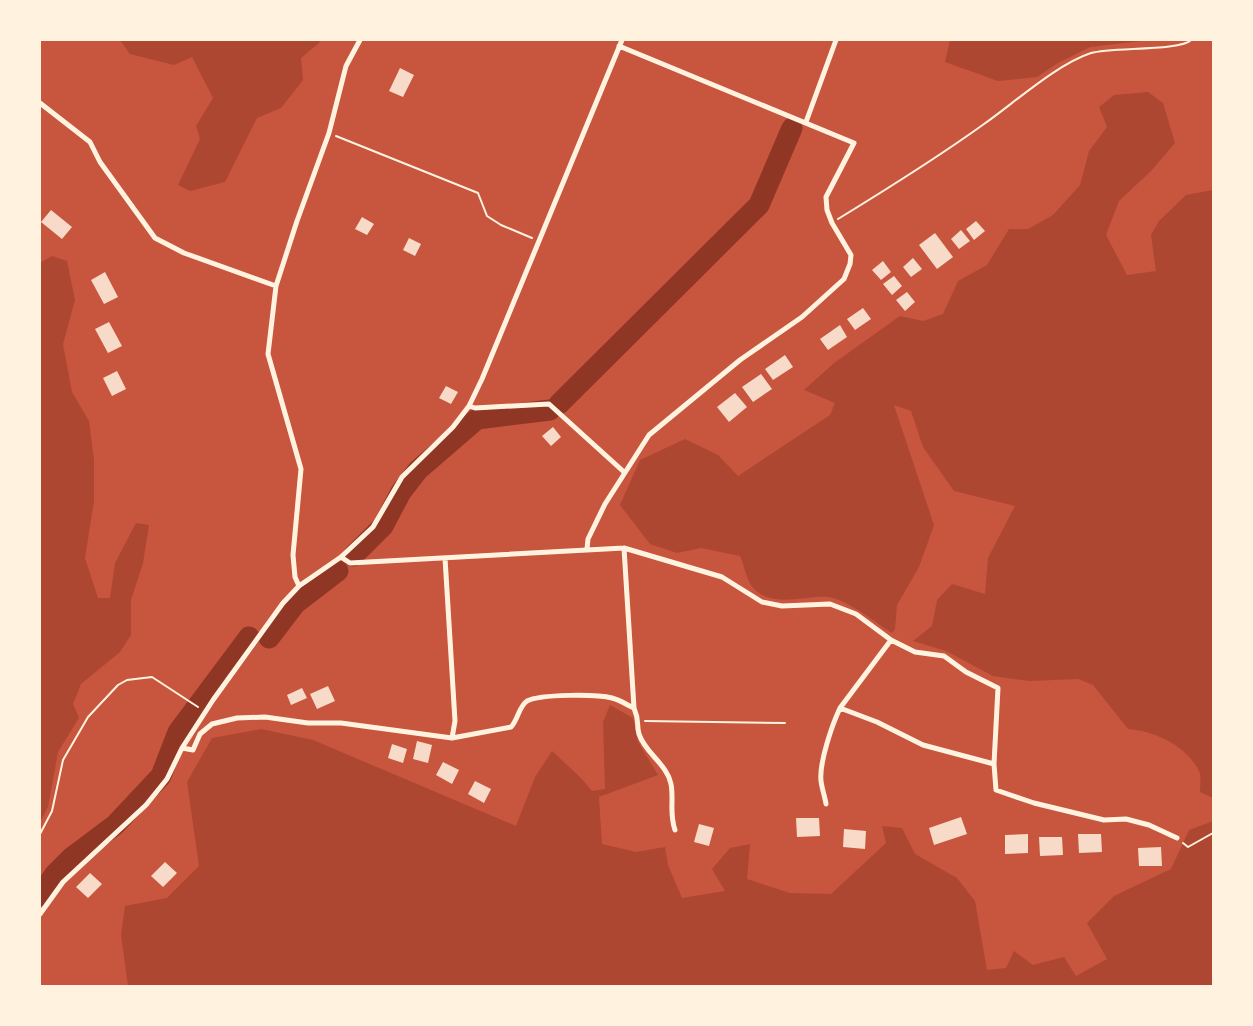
<svg xmlns="http://www.w3.org/2000/svg" width="1253" height="1026" viewBox="0 0 1253 1026" font-family="'DM Sans',sans-serif">
<style>
.green{fill:#ae4732}
.lines{fill:none;stroke-linecap:round;stroke-linejoin:round}
.river{stroke:#8f3625;stroke-width:21}
.building{fill:#f7dbc8}
.path{stroke:#fff3e0;stroke-width:2}
.minor{stroke:#fff3e0;stroke-width:5}
</style>
<rect width="100%" height="100%" fill="#c8553d"/>
<path class="green" d="M120 40H320L319 43 301 58 303 80 281 108 257 118 225 182 190 191 178 185 200 139 196 126 213 98 192 57 174 65 130 54Z
M950 40H1174L1141 41 1090 47 1058 63 1037 77 998 81 945 62Z
M1148 92 1163 103 1175 143 1151 171 1119 201 1106 235 1127 275 1156 271 1151 235 1159 221 1186 195 1213 190V798L1200 792C1200 786 1202 775 1198 769 1185 745 1154 731 1128 729L1093 685 1078 679 1029 681 993 676 946 651 913 641 932 626 937 600 952 584 985 594 988 558 1015 506 954 491 923 447 911 411 894 405 934 525 919 567 897 605 895 629 892 633C876 623 847 599 828 597 803 595 769 610 751 585 746 577 744 565 740 556L701 548 677 553 650 544 620 505 640 460 685 439 718 455 738 476 830 415 835 403 804 390 834 363 900 316 923 321 943 314 958 281 987 265 1009 229H1028L1053 215 1080 185 1089 151 1107 127 1099 107 1114 95Z
M52 256 67 261 75 300 63 344 72 392 89 421 94 460V501L85 558 98 598H110L115 563 136 523 149 525 143 563 131 600V635L120 652 81 684 73 704 79 718 58 752 48 807 40 822V263Z
M610 705 633 718 638 742 658 775 599 797 602 844 636 852 665 847 668 865 682 898 725 891 712 869 730 848 750 844 747 879 790 893 831 894 886 843 882 826 902 828 915 854 957 878 975 901 987 970 1006 968 1014 951 1033 965 1064 957 1076 976 1107 959 1087 923 1114 896 1171 869 1189 830 1213 821V986H128L121 935 125 906 167 898 199 866 187 782 212 738 261 729 313 740 516 826 535 777 552 751 581 778 592 791 605 789 603 722Z"/>
<g class="lines">
<path class="river" d="M559 404 759 205 792 128
M353 556 383 526 401 492 418 470 477 419 550 410
M269 638 295 604 338 571
M40 896 55 874 71 858 115 825 161 776 178 732 249 637"/>
</g>
<path class="building" d="M400 68 414 75 403 97 389 91Z
M51 210 72 227 62 239 41 222Z
M362 217 374 224 367 235 355 229Z
M976 221 985 231 974 240 966 229Z
M961 230 970 241 959 249 951 239Z
M935 233 953 257 937 269 919 245Z
M409 238 421 244 415 256 403 250Z
M913 258 922 269 911 277 903 267Z
M883 261 891 272 881 280 872 270Z
M105 272 118 297 104 304 91 280Z
M894 276 902 286 892 295 883 284Z
M907 292 915 302 905 311 896 300Z
M863 308 871 319 855 330 847 319Z
M109 322 122 346 108 353 95 329Z
M840 325 847 337 828 350 820 339Z
M785 355 793 367 773 380 765 369Z
M117 371 126 389 112 396 103 378Z
M761 374 772 389 753 402 742 387Z
M446 386 458 392 451 404 439 398Z
M735 393 747 407 729 422 717 407Z
M553 427 561 437 551 446 542 436Z
M328 686 335 701 317 709 310 694Z
M302 688 307 698 291 705 287 695Z
M417 741 432 745 428 763 413 759Z
M392 744 407 749 403 763 388 758Z
M443 762 459 770 452 784 436 775Z
M475 781 491 789 484 803 468 794Z
M961 817 967 834 934 845 929 828Z
M796 818H819L820 836 797 837Z
M699 824 714 828 709 846 694 842Z
M844 829 866 831 865 849 843 847Z
M1028 834V853L1005 854V835Z
M1078 834H1101L1102 852 1079 853Z
M1039 837H1062L1063 855 1040 856Z
M1161 847 1162 866H1139L1138 848Z
M165 862 177 873 163 887 151 876Z
M90 873 102 884 88 898 76 887Z"/>
<g class="lines">
<path class="path" d="M336 136 478 193 487 216 501 225 532 238
M838 219C887 189 937 158 984 124 1014 103 1057 64 1091 53 1111 47 1181 51 1191 40
M645 721 785 723
M40 834 52 811 63 760 88 717 118 685 127 680 152 677 198 707
M1183 843 1188 847 1213 833"/>
<path class="minor" d="M40 103 90 142 100 162 155 238 184 253 276 286
M806 122 836 40
M469 406 475 408 549 404 624 472
M624 548 634 708C640 722 636 724 639 734 645 753 667 764 671 784 674 800 669 813 675 830
M587 549 588 539 605 504 649 435 740 360 802 317 844 279 850 264 851 255 832 223 827 210 826 197 854 143 619 46
M341 557 350 563 624 548 722 577 762 602 782 606 830 604 856 614 891 640 915 652 944 656 966 672 998 688 994 764 996 790 1034 803 1104 820 1126 819 1149 825 1177 838
M445 558 455 721 452 738
M299 586 295 577 293 555 301 469 268 354 276 286 297 221 329 133 346 66 360 40
M840 708 877 722 923 745 994 764
M182 748 193 750 200 734 212 724 237 718 265 717 308 723H341L452 738 511 727C518 720 519 706 527 701 540 694 597 694 612 698 620 700 627 705 634 708
M826 804C825 797 822 789 821 781 819 763 832 725 840 708L891 640
M40 914 63 882 146 805 167 779 182 748 213 700 283 603 299 586 341 557 373 527 402 477 453 427 469 406 482 379 622 40"/>
</g>
<rect width="1253" height="1026" fill="none" stroke="#fff3e0" stroke-width="82"/>
</svg>
